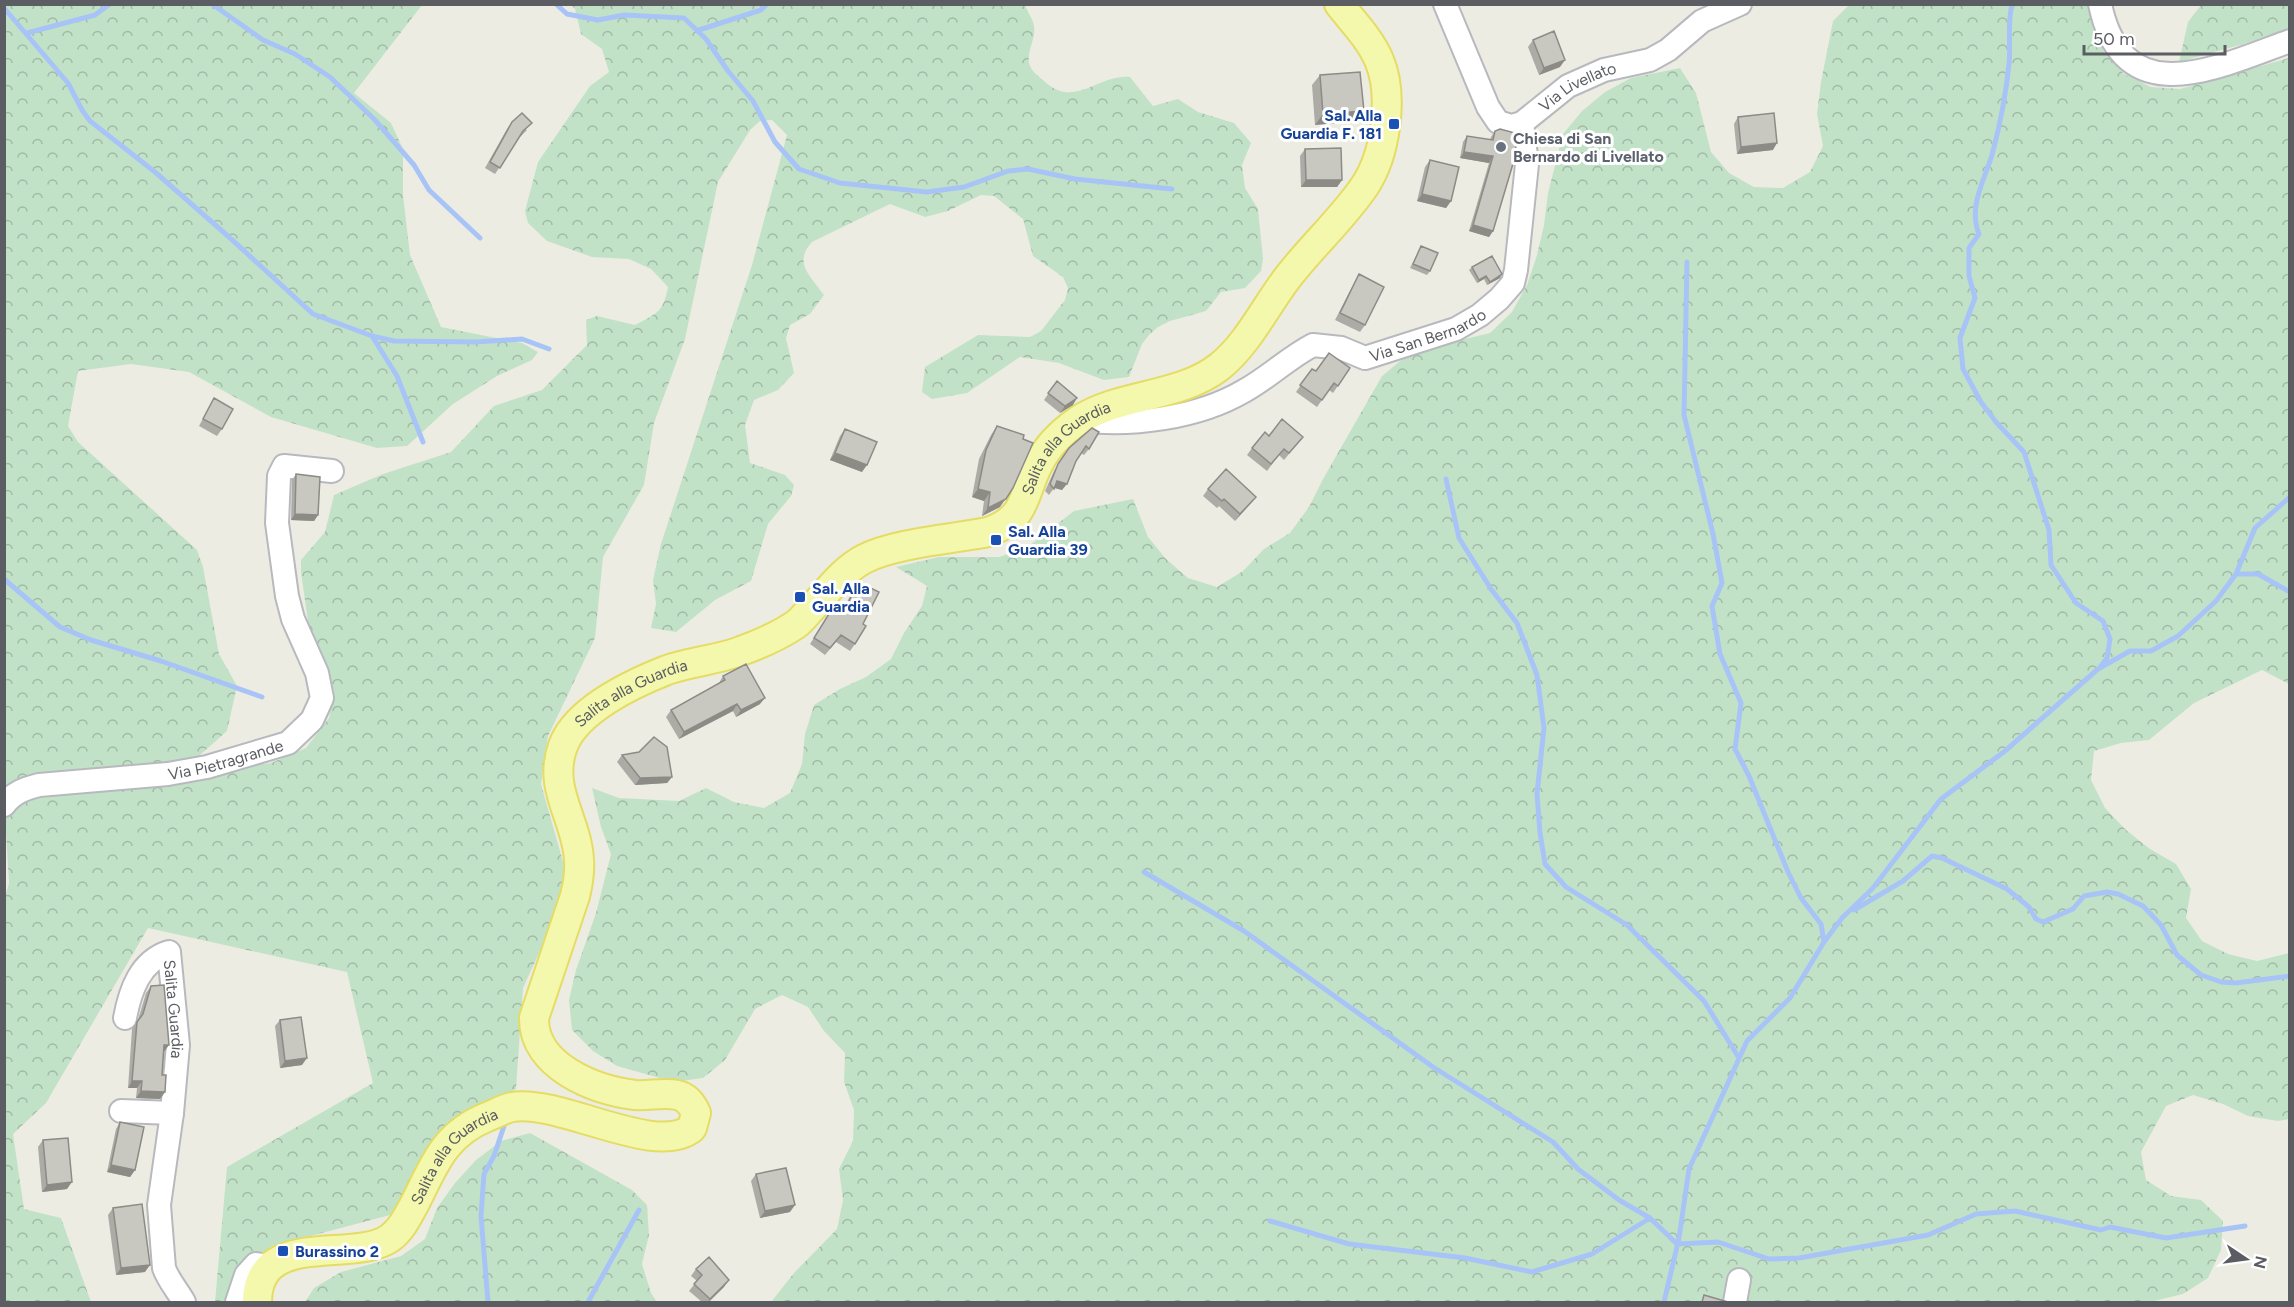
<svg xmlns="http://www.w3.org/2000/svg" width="2294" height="1307" viewBox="0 0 2294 1307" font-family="Figtree,sans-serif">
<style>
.forest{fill:url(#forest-crowns)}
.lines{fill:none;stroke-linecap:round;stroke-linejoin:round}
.stream{stroke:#a8c4f7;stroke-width:5}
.minor-casing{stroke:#b8b9be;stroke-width:26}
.major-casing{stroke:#e5dc64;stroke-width:32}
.minor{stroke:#fff;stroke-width:22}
.major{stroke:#f4f8ad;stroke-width:28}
.wall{fill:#acaba5}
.shaded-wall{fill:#8c8b86}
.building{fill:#c8c7c0;stroke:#8c8b86;stroke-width:1.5}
.transit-dot{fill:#1a4fb4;stroke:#fff;stroke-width:2}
.worship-dot{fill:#6b7280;stroke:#fff;stroke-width:2}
.labels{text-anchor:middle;stroke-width:6;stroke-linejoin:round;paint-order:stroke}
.street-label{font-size:16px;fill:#5b5d62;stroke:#fff}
.transit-label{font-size:16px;font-weight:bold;fill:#164399;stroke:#fff;text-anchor:start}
.worship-label{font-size:16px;font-weight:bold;fill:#5b616d;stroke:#fff;text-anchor:start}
</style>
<defs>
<pattern id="forest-crowns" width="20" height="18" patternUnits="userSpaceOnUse" patternTransform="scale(1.5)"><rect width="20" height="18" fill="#c2e2c8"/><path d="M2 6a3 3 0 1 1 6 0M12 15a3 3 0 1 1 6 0" fill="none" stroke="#a1baa6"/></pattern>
</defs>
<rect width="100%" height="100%" fill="#edece3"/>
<path class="forest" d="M5 5H422L354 93 391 123 403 149V195L410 255 441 327 522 343 538 352 532 360 497 376 453 404 407 446 377 448 271 417 189 372 131 364 78 371 68 426 78 442 197 550 203 567 219 654 237 686 227 731 200 755 182 767 5 798Z
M571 5H1025C1027 11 1033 19 1034 26 1036 38 1027 51 1029 63 1031 71 1038 76 1044 81 1075 110 1097 74 1130 77L1153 106 1178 99 1198 112 1234 123 1251 143 1242 165 1245 188 1258 209 1263 259 1261 271 1245 288 1221 292 1206 311 1170 321 1158 327 1149 335 1142 344 1129 377 1104 380 1059 363 1020 357 967 393 932 399 922 392 925 367 978 335 1030 337 1041 331 1065 300 1068 288 1063 277 1033 256 1023 219 994 196 981 195 948 211 925 217 890 204 812 242C793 263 810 275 824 295L810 314 790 325 786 338 794 373 778 390 754 400 745 425 750 463 785 475 794 485 791 496 768 524 751 581 715 600 676 632 651 628 656 604 653 580 661 544 752 265 787 135 772 120 760 121 750 130 718 182 685 339 654 423 644 485 603 557 595 638 548 736 541 784 567 876 558 912 523 988 516 1089 443 1133 390 1215 273 1246 242 1267 227 1302H215L227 1167 373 1083 347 972 148 928 46 1103 13 1134 24 1209 61 1218 91 1302H5L4 901 9 883 5 816 35 792 271 763 306 748 329 718 334 692 308 622 301 572V560L325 532 334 495 383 474 451 452 494 406 542 390 587 345 586 320 597 316 635 325C657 313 663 313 668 287L651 269 629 259 592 257 547 241 528 223 525 211 538 162 590 86 609 72 602 49 581 34 575 9Z
M1849 5H2090L2104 53 2124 74 2151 87 2180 89 2289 58V684L2262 670 2194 703 2149 740 2121 743 2094 751 2091 780 2105 808 2126 830 2150 849 2176 864 2191 889 2186 918 2202 941 2228 954 2257 961 2289 953V1119L2278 1121 2248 1116 2223 1104 2193 1095 2166 1106 2141 1152 2146 1180 2171 1196 2201 1200 2223 1221 2221 1250 2208 1278 2183 1294 2150 1302H771L794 1273 837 1229 843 1200 839 1169 853 1141 854 1110 844 1082 845 1053 824 1031 808 1007 782 995 755 1009 725 1060 703 1078 674 1082 617 1066 593 1051 572 1030 569 1000 576 970 596 913 611 854 601 827 592 788 619 798 679 801 706 788 734 802 764 808 790 793 802 764 805 734 814 705 840 689 866 677 891 659 904 633 922 606 927 586 896 567 939 557H999L1026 548 1074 511 1133 499 1148 537 1166 559 1188 578 1217 587 1243 571 1264 549 1290 533 1309 507 1323 479 1382 376 1405 357 1432 347 1490 333 1512 312 1527 285 1537 255 1544 225 1548 193 1563 134 1582 111 1605 92 1631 78 1680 68 1696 93 1711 152 1729 173 1754 187 1783 188 1810 172 1823 146 1817 114 1821 82 1833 21Z
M2201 5H2289V28L2283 33 2179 62 2188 22Z
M530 1133 632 1190 647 1205 649 1235 642 1264 651 1293 657 1302H305L314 1288 341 1272 401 1256 425 1239 437 1208 455 1183 476 1160 501 1141Z"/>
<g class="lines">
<path class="stream" d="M212 4 263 40 295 54 330 77 374 119 414 165 429 190 480 238
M556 4 567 14 598 20 624 15 684 18 706 39 728 71 753 101 775 142 799 169 840 183 927 192 964 187 1008 171 1028 169 1075 179 1172 189
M2012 4C2007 24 2011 44 2009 64 2006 94 2000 125 1992 155 1984 181 1968 207 1979 234L1969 248V276L1975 298 1960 338 1963 369 1981 402 1996 422 2024 452 2049 530 2051 565 2076 603 2103 621 2110 639 2107 658 2101 666
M4 8 68 83 82 110 90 121 155 172 229 237 313 314 372 336 394 341 476 342 522 339 549 349
M699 30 761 10 767 4
M27 33 95 15 110 4
M1687 262 1684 415 1713 534 1722 583 1712 606 1720 654 1741 703 1735 749 1749 776 1788 872 1801 898 1821 924 1824 942
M372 336 397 376 423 442
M1446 479 1459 538 1491 589 1517 623 1537 675 1544 728 1537 794 1540 833 1545 864 1566 887 1627 925 1704 1001 1739 1058
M2236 574H2258L2290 592
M4 579 60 627 91 640 161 661 262 697
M1144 872 1244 931 1433 1067 1553 1142 1578 1169 1619 1200 1650 1218 1677 1244 1718 1242 1769 1259 1799 1258 1928 1235 1976 1214 2015 1211 2101 1230 2110 1227 2166 1238 2245 1226
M1854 910 1903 881 1932 856 1942 858 2007 889 2029 907 2036 919 2043 922 2073 909 2084 896 2107 892 2118 894 2143 906 2161 925 2177 955 2201 975 2221 982 2236 983 2290 976
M1270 1221 1349 1244 1465 1258 1532 1272 1592 1254 1650 1218
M488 1302 481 1216 484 1174 494 1156 506 1120
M588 1302 639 1210
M1664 1302 1679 1238 1689 1169 1747 1041 1790 998 1824 942 1842 918 1873 888 1941 799 2005 751 2098 669 2130 651H2151L2178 636 2216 601 2236 574 2255 528 2290 497"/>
<g class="minor-casing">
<g id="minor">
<path id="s1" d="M1445 4 1488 107 1498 122 1511 126 1522 123 1568 86 1604 70 1650 60 1668 50 1702 21 1740 4"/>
<path d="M2100 4C2123 115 2218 67 2290 41"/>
<path id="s2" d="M1079 420C1131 427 1198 418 1244 391 1268 378 1288 358 1313 345L1341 348 1365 358 1456 329 1480 315 1499 299 1513 283 1516 270 1527 164 1522 123"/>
<path id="s3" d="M4 805C14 792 24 789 39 785L168 774 207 767 288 743 312 720 322 698 317 673 293 619 287 596 277 523 279 476 284 466 332 471"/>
<path id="s4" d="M125 1018C130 991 140 961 169 952L178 1045 172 1113 159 1205 164 1268C168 1280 178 1291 184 1302"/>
<path d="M121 1111 172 1113"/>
<path d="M237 1302 246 1275 256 1264 272 1267"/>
<path d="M1735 1302 1739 1280"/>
</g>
</g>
<g class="major-casing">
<g id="major">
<path id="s5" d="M257 1302C258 1228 353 1264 390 1238 402 1229 407 1217 414 1205 434 1166 443 1135 487 1117 495 1114 503 1109 512 1107 561 1099 656 1158 692 1128L696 1113C692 1104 687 1097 677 1095 664 1092 649 1096 635 1095 594 1090 533 1066 534 1018L575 896C578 884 580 873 579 860 577 819 547 789 563 746 576 710 634 683 667 670 690 662 715 660 738 652 755 646 780 635 795 625 801 621 806 614 811 609 827 592 843 570 864 559 895 543 953 539 988 532 1028 518 1022 495 1039 463 1048 445 1063 431 1079 420 1121 393 1179 398 1219 367 1248 344 1265 307 1288 277 1312 246 1342 219 1364 187 1386 155 1394 95 1379 60 1370 39 1353 22 1339 4"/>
</g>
</g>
<use href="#minor" class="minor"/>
<use href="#major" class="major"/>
</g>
<path class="wall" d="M1533 40 1560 67 1539 75 1528 47Z
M1320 75 1364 111 1357 121 1315 125 1312 85Z
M1738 117 1773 150 1737 154 1734 124Z
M512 122 527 130 520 137 495 174 485 168 507 129Z
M1495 131 1493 231 1489 237 1469 231 1489 163 1460 158 1463 142 1467 136 1490 140 1491 137Z
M1305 149 1342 180 1337 187H1301L1300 156Z
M1430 160 1451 201 1446 208 1417 201 1425 167Z
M1421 246 1430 271 1427 275 1410 268Z
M1472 267 1500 278 1487 285 1484 279 1477 283 1469 270Z
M1359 274 1365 325 1360 332 1335 320 1355 281Z
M1350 368 1333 393 1329 390 1317 407 1296 392 1312 369 1316 371Z
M1057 381 1073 405 1060 413 1044 400Z
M214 398 222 429 217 436 199 426 210 405Z
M997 426 1000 507 982 516 984 501 972 497 979 459 991 435Z
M1092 428 1089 449 1084 455 1081 453 1076 461 1062 490 1054 488 1049 495 1045 491 1054 471 1069 448Z
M845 429 862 472 830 460 840 436Z
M1303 437 1284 460 1279 455 1267 471 1247 455 1252 448Z
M296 474 318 515 314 521 291 520 292 480Z
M1208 489 1251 503 1235 521 1219 506 1217 508 1203 496Z
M858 582 863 624 855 644 850 651 836 642 825 655 810 644 832 609 841 614 854 588Z
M723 676 760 704 736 717 733 711 679 739 666 717 671 710 719 683Z
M622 755 672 777 667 783 635 785 617 762Z
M151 986 164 1052 162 1075 165 1092 160 1099 136 1098 137 1088H128L132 1029 138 1020 146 993Z
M280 1020 302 1065 280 1068 275 1026Z
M120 1122 135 1170 130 1177 107 1172 116 1129Z
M43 1140 67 1189 42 1192 38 1147Z
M756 1174 790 1212 760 1218 751 1181Z
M113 1208 145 1272 116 1275 108 1215Z
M696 1269 724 1287 709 1302H702L689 1291 697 1281 691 1276Z"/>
<path class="shaded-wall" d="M1565 60 1560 67 1539 75 1544 68Z
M1364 111 1357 121 1315 125 1323 114Z
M1777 143 1773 150 1737 154 1741 147Z
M1464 152 1493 156 1489 163 1460 158Z
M1306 180H1342L1337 187H1301Z
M1422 194 1451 201 1446 208 1417 201Z
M1473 225 1493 231 1489 237 1469 231Z
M1502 274 1500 278 1487 285 1490 282Z
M1486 276 1484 279 1477 283 1479 280Z
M1077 398 1073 405 1060 413 1065 406Z
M835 453 867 465 862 472 830 460Z
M1057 481 1067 484 1062 490 1052 487Z
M1013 488 1000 507 982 516 988 508Z
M978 489 990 492 984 501 972 497Z
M1256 497 1251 503 1235 521 1240 514Z
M295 514 318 515 314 521 291 520Z
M765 698 760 704 736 717 741 710Z
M737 704 733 711 679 739 684 732Z
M672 777 667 783 635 785 640 778Z
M164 1045H169L164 1052H159Z
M307 1058 302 1065 280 1068 285 1061Z
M132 1081H142L137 1088H128Z
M141 1091 165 1092 160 1099 136 1098Z
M111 1165 135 1170 130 1177 107 1172Z
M72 1182 67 1189 42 1192 47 1185Z
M795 1205 790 1212 760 1218 765 1211Z
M150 1265 145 1272 116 1275 121 1268Z
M729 1280 724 1287 708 1302 710 1299Z"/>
<path class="building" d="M1554 31 1565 60 1544 68 1533 40Z
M1360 72 1364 111 1323 114 1320 75Z
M522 113 532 123 523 131 500 168 490 162 512 122Z
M1774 113 1777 143 1741 147 1738 117Z
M1500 129 1515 133 1516 146 1515 157 1493 231 1473 225 1493 156 1464 152 1467 136 1493 140 1495 131Z
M1341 148 1342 180H1306L1305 149Z
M1430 160 1459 167 1451 201 1422 194Z
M1421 246 1438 253 1430 271 1413 264Z
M1492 256 1502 274 1490 282 1486 276 1479 280 1472 267Z
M1359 274 1384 287 1365 325 1340 313Z
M1329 353 1350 368 1338 386 1334 383 1322 400 1300 385 1312 369 1316 371Z
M1057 381 1077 398 1065 406 1048 393Z
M214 398 233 409 222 429 203 419Z
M1282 419 1303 437 1289 453 1284 449 1271 464 1252 448 1265 432 1269 436Z
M997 426 1024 435 1023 439 1033 443 1013 488 1006 499 988 508 990 492 978 489 986 450Z
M1092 428 1099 432 1089 449 1086 446 1076 461 1067 484 1057 481 1054 489 1050 484 1058 464 1069 448Z
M845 429 877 442 867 465 835 453Z
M1226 469 1256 497 1240 514 1224 499 1222 501 1208 489Z
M296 474 320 477 318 515 295 514Z
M858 582 879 592 863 624 866 626 855 644 841 635 830 648 814 638 832 609 843 614Z
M746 664 765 698 741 710 737 704 684 732 671 710 725 680 723 676Z
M654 737 667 747 672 777 640 778 622 755 639 752Z
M164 985 169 1045H164L162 1075H166L165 1092 141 1091 142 1081H132L137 1022 143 1014 151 986Z
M301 1017 307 1058 285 1061 280 1020Z
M120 1122 144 1127 135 1170 111 1165Z
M68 1138 72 1182 47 1185 43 1140Z
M786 1168 795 1205 765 1211 756 1174Z
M142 1204 150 1265 121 1268 113 1208Z
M709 1257 729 1280 710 1299 694 1284 702 1275 696 1269Z
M1704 1295 1728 1302H1729H1702Z"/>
<g class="transit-dot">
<rect x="1388" y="118" width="12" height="12" rx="3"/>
<rect x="990" y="534" width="12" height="12" rx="3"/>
<rect x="794" y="591" width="12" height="12" rx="3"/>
<rect x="277" y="1245" width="12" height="12" rx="3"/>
</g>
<circle class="worship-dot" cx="1501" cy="147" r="6"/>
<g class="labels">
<g class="street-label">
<text dy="6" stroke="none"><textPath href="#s1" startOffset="222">Via Livellato</textPath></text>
<text dy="6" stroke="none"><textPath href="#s2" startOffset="374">Via San Bernardo</textPath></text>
<text dy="6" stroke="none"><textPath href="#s5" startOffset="1652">Salita alla Guardia</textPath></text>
<text dy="6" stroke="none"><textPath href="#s5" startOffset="1130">Salita alla Guardia</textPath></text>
<text dy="6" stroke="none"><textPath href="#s3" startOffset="230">Via Pietragrande</textPath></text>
<text dy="6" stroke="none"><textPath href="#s4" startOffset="141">Salita Guardia</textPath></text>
<text dy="6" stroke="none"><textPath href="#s5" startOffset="270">Salita alla Guardia</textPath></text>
</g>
<g class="transit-label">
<text x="1382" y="121" text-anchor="end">Sal. Alla<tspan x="1382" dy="18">Guardia F. 181</tspan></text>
<text x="1008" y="537">Sal. Alla<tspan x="1008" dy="18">Guardia 39</tspan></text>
<text x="812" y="594">Sal. Alla<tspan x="812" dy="18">Guardia</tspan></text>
<text x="295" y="1257">Burassino 2</text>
</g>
<g class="worship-label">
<text x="1513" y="144">Chiesa di San<tspan x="1513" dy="18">Bernardo di Livellato</tspan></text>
</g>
</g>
<rect width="2294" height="1307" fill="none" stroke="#5b5d62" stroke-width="12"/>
<g transform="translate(2246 1259) rotate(103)" stroke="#ffffff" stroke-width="4.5" paint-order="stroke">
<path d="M0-4.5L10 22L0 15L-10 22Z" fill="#5b5d62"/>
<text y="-9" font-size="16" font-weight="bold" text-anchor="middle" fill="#5b5d62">N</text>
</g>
<path d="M2084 45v9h141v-9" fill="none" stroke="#5b5d62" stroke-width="3"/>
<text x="2093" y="45" font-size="18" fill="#5b5d62" stroke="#ffffff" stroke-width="4.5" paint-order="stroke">50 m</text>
</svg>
